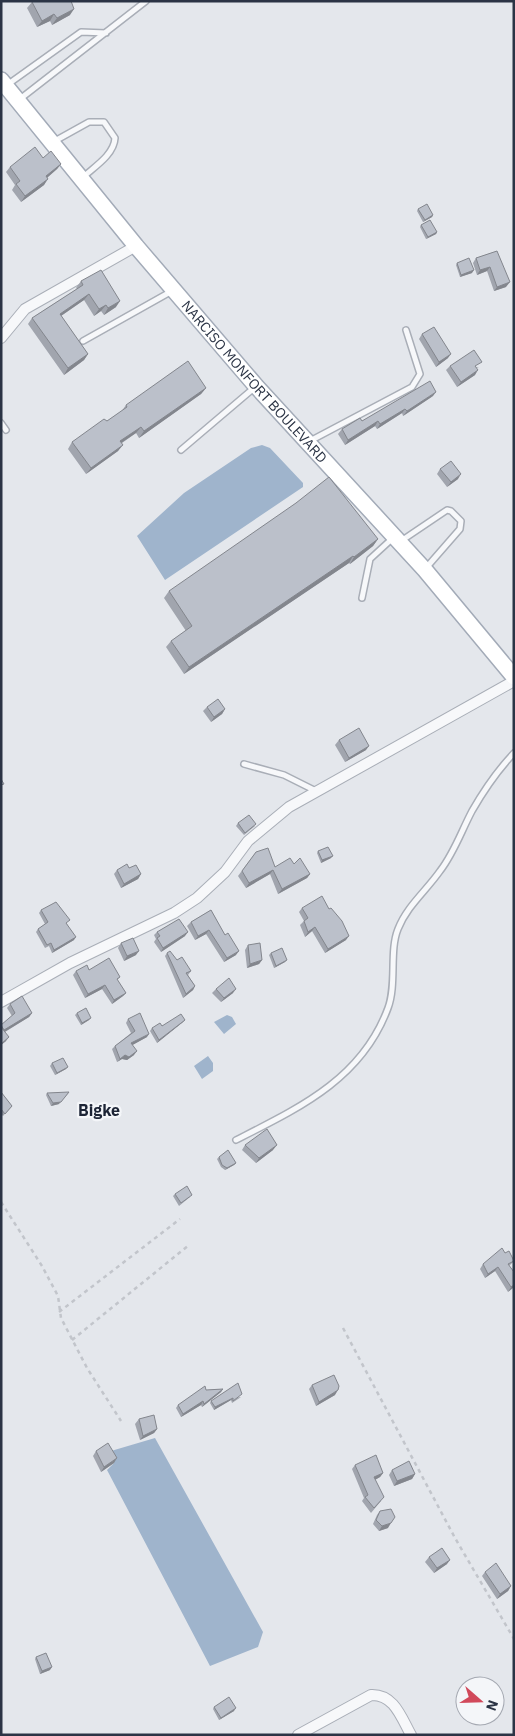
<svg xmlns="http://www.w3.org/2000/svg" width="515" height="1736" viewBox="0 0 515 1736" font-family="'IBM Plex Sans',sans-serif">
<style>
.water{fill:#9fb4cc}
.lines{fill:none;stroke-linecap:round;stroke-linejoin:round}
.lane-casing{stroke:#a9aeb7;stroke-width:8}
.street-casing{stroke:#a9aeb7;stroke-width:12}
.primary-casing{stroke:#a3abb8;stroke-width:18}
.path{stroke:#c2c5cb;stroke-width:2.5;stroke-dasharray:4 4;stroke-linecap:butt}
.lane{stroke:#f7f8fa;stroke-width:5}
.street{stroke:#f7f8fa;stroke-width:10}
.primary{stroke:#fff;stroke-width:15}
.wall{fill:#a1a5ae}
.shaded-wall{fill:#83868d}
.building{fill:#bbc0ca;stroke:#83868d}
.labels{text-anchor:middle;stroke-width:4.5;stroke-linejoin:round;paint-order:stroke}
.street-label{font-size:14px;fill:#2b3445;stroke:#f4f6f9}
.quarter-label{font-size:16px;font-weight:bold;fill:#1d2536;stroke:#f4f6f9}
</style>
<rect width="100%" height="100%" fill="#e4e7ec"/>
<path class="water" d="M262 445 270 448 303 483V487L165 580 137 536 184 493 251 448Z
M227 1015 232 1017 236 1024 224 1034 214 1022Z
M208 1056 213 1063V1071L202 1079 194 1066Z
M155 1438 263 1632 258 1647 210 1666 107 1470 114 1463 111 1451Z"/>
<g class="lines">
<g class="lane-casing">
<path id="lane" d="M7 85 81 32 106 33
M20 99 146 1
M53 142 89 122H104L115 138C114 155 94 167 82 178
M83 341 172 291
M1 423 6 430
M308 442 412 387 420 374 406 330
M181 450 254 388
M401 541 447 510 451 511 461 521 460 529 426 568
M362 598 370 559 394 537
M244 764 284 775 316 791
M236 1140C299 1108 362 1079 388 1008 397 984 389 951 398 929 407 906 426 891 440 871 454 853 461 832 472 811 484 790 497 771 514 753"/>
</g>
<g class="street-casing">
<path id="street" d="M1 338 25 309 136 246
M1 1002 70 963 174 913 197 898 225 872 248 841 289 807 514 681
M298 1735 371 1695C394 1694 401 1717 411 1735"/>
</g>
<g class="primary-casing">
<g id="primary">
<path id="s1" d="M1 80 136 246 256 386 425 570 514 677"/>
</g>
</g>
<path class="path" d="M1 1202 42 1266 58 1296 61 1318 87 1368 121 1421
M59 1312 180 1219
M343 1328 455 1538 514 1639
M72 1340 189 1245"/>
<use href="#lane" class="lane"/>
<use href="#street" class="street"/>
<use href="#primary" class="primary"/>
</g>
<path class="wall" d="M32 2 70 15 52 25 50 21 37 27 27 8Z
M43 158 61 164 57 169 47 178 44 185 21 202 12 190 15 185 6 172 10 167Z
M418 209 433 215 432 217 423 222 417 211Z
M421 225 437 232 436 234 426 239 420 227Z
M497 251 506 287 494 291 487 271 477 275 473 263 476 258Z
M457 263 472 273 460 277 456 265Z
M81 281 116 307 104 315 101 311 94 316 84 300 61 316 88 354 84 360 64 375 28 324 32 318 77 289 76 288Z
M422 334 448 358 436 367 419 339Z
M450 366 479 367 476 368 475 375 457 387 446 370Z
M206 388 201 394 139 438 136 433 122 443 118 451 86 474 68 449 72 442 107 421 121 412 126 405Z
M433 396 403 416 402 413 377 429 375 426 345 445 338 434 342 429 362 421Z
M440 469 458 479 447 487 437 474Z
M378 539 373 546 350 564 349 563 184 674 166 647 171 641 186 631 164 598 169 591Z
M207 707 225 709 222 714 211 722 203 711Z
M339 740 366 750 345 762 335 745Z
M238 823 255 826 244 835 236 826Z
M318 851 331 858 321 863 317 853Z
M256 852 275 867 294 864 310 874 307 878 278 894 270 874 246 888 238 876Z
M129 868 141 874 138 879 121 888 114 874 117 870Z
M302 908 346 940 325 953 312 931 305 937 300 925 304 921 299 912Z
M41 910 67 924 74 940 52 953 49 946 45 948 36 932 38 929 45 924 39 913Z
M211 910 236 955 224 962 206 934 195 940 187 926 191 922Z
M157 932 185 936 161 952 154 942 156 939 154 935Z
M121 943 136 955 124 961 118 948Z
M248 945 262 960 259 964 247 968 245 950Z
M167 953 191 971 188 975 195 986 193 990 183 998 165 956Z
M271 953 285 962 274 968 269 955Z
M89 970 120 977 117 980 126 993 123 996 112 1004 102 989 85 998 73 975 76 971Z
M216 989 233 993 221 1002 212 993Z
M10 1004 32 1013 29 1017 5 1032 6 1041 1 1045V1025L12 1016 7 1008Z
M77 1013 89 1020 81 1025 75 1015Z
M128 1019 147 1037 132 1045 134 1055 127 1060 122 1059 117 1062 112 1049 115 1046 131 1033 126 1023Z
M185 1020 183 1022 157 1043 150 1031 152 1028Z
M52 1063 66 1069 55 1075 50 1066Z
M1 1092 12 1106 3 1116 1 1114Z
M47 1093 59 1104 51 1106 46 1095Z
M245 1145 273 1150 256 1163 242 1150Z
M219 1157 236 1163 234 1165 225 1170 221 1167 217 1159Z
M175 1194 190 1197 179 1206 173 1196Z
M505 1253 514 1261 509 1266 514 1272V1287L508 1292 495 1271 485 1278 480 1269 483 1264Z
M312 1385 335 1395 316 1406 309 1389Z
M223 1389 221 1392 202 1407 201 1405 181 1417 176 1408 178 1405 206 1390Z
M241 1397 232 1403 231 1400 214 1410 210 1403 211 1401Z
M139 1419 157 1429 154 1433 140 1440 135 1424Z
M96 1451 114 1463 101 1472 93 1456Z
M355 1465 383 1473 380 1477 375 1480 381 1501 371 1513 362 1501 364 1498 352 1469Z
M392 1470 415 1474 412 1479 394 1486 389 1475Z
M380 1511 388 1528 379 1531 373 1524 377 1515Z
M429 1557 447 1564 434 1573 425 1562Z
M485 1572 511 1586 508 1591 497 1599 482 1576Z
M36 1657 50 1670 40 1674 35 1659Z
M214 1707 234 1711 219 1720 213 1709Z"/>
<path class="shaded-wall" d="M74 9 70 15 52 25 57 18Z
M54 14 50 21 37 27 42 21Z
M61 164 57 169 42 182 46 176Z
M48 179 44 185 21 202 25 196Z
M433 215 432 217 423 222 425 220Z
M437 232 436 234 426 239 428 237Z
M490 267 487 271 477 275 480 270Z
M474 270 472 273 460 277 461 275Z
M510 282 506 287 494 291 497 287Z
M89 294 84 300 55 320 60 314Z
M120 301 116 307 104 315 108 308Z
M106 305 101 311 94 316 99 309Z
M88 354 84 360 64 375 68 368Z
M451 354 448 358 436 367 439 362Z
M478 370 475 375 457 387 461 382Z
M206 388 201 394 139 438 144 431Z
M436 392 433 396 403 416 407 411Z
M405 409 402 413 377 429 380 424Z
M378 421 375 426 345 445 348 440Z
M141 427 136 433 115 447 120 441Z
M123 445 118 451 86 474 91 468Z
M461 474 458 479 447 487 451 482Z
M378 539 373 546 350 564 354 557Z
M353 556 349 563 184 674 189 667Z
M225 709 222 714 211 722 214 717Z
M369 746 366 750 345 762 349 758Z
M333 856 331 858 321 863 322 860Z
M273 870 270 874 246 888 249 883Z
M141 874 138 879 121 888 124 884Z
M310 874 307 878 278 894 282 889Z
M315 927 312 931 305 937 308 932Z
M209 930 206 934 195 940 198 936Z
M188 932 185 936 161 952 163 948Z
M349 936 346 940 325 953 328 949Z
M76 937 74 940 52 953 54 950Z
M139 951 136 955 124 961 127 956Z
M239 951 236 955 224 962 227 958Z
M262 960 259 964 247 968 250 964Z
M287 960 285 962 274 968 276 966Z
M105 985 102 989 85 998 88 994Z
M195 986 193 990 183 998 186 994Z
M236 989 233 993 221 1002 224 998Z
M126 993 123 996 112 1004 114 1000Z
M32 1013 29 1017 1 1034 4 1030Z
M91 1018 89 1020 81 1025 82 1023Z
M185 1020 183 1022 157 1043 159 1040Z
M149 1034 147 1037 129 1047 131 1043Z
M9 1037 6 1041 1 1045V1044Z
M137 1051 134 1055 127 1060 122 1059 117 1062 120 1059 125 1055Z
M68 1067 66 1069 55 1075 57 1073Z
M69 1092 59 1104 51 1106 53 1103Z
M277 1145 273 1150 256 1163 259 1158Z
M236 1163 234 1165 225 1170 227 1168Z
M498 1267 495 1271 485 1278 488 1274Z
M514 1285V1287L508 1292 511 1287Z
M223 1389 221 1392 202 1407 204 1404Z
M338 1390 335 1395 316 1406 319 1402Z
M233 1398 231 1400 214 1410 215 1407Z
M203 1401 201 1405 181 1417 183 1414Z
M157 1429 154 1433 140 1440 143 1436Z
M117 1458 114 1463 101 1472 104 1467Z
M383 1473 380 1477 371 1482 374 1477Z
M415 1474 412 1479 394 1486 397 1481Z
M391 1523 388 1528 379 1531 382 1526Z
M450 1560 447 1564 434 1573 437 1568Z
M511 1586 508 1591 497 1599 500 1594Z
M52 1667 50 1670 40 1674 42 1671Z
M236 1708 234 1711 219 1720 221 1718Z"/>
<path class="building" d="M33 1H71L74 9 57 18 54 14 42 21 32 2Z
M35 147 43 158 51 151 61 164 46 176 48 179 25 196 16 184 20 181 10 167Z
M427 204 433 215 425 220 418 209Z
M430 220 437 232 428 237 421 225Z
M497 251 510 282 497 287 490 267 480 270 476 258Z
M469 258 474 270 461 275 457 263Z
M101 270 120 301 108 308 106 305 99 309 89 294 60 314 88 354 68 368 32 318 83 285 81 281Z
M434 327 451 354 439 362 422 334Z
M474 350 482 362 475 366 478 370 461 382 450 366Z
M188 361 206 388 144 431 141 427 120 441 123 445 91 468 72 442 104 419 107 421 127 407 126 405Z
M430 381 436 392 407 411 405 409 380 424 378 421 348 440 342 429 360 418 362 421Z
M451 461 461 474 451 482 440 469Z
M329 477 378 539 354 557 353 556 189 667 171 641 192 626 169 591 296 503Z
M218 699 225 709 214 717 207 707Z
M359 728 369 746 349 758 339 740Z
M1 779 4 784 1 785Z
M249 815 256 824 245 833 238 823Z
M328 847 333 856 322 860 318 851Z
M268 848 275 867 290 858 294 864 300 858 310 874 282 889 273 870 249 883 242 871 256 852Z
M127 864 129 868 136 865 141 874 124 884 117 870Z
M322 896 329 909 331 908 342 921 349 936 328 949 315 927 308 932 304 921 308 918 302 908Z
M56 902 70 920 66 923 76 937 54 950 51 943 47 945 38 929 48 922 41 910Z
M211 910 225 935 228 933 239 951 227 958 209 930 198 936 191 922Z
M179 919 188 932 163 948 157 938 160 936 157 932Z
M133 938 139 951 127 956 121 943Z
M260 943 262 960 250 964 248 945Z
M282 948 287 960 276 966 271 953Z
M170 951 177 960 182 957 191 971 186 973 195 986 186 994 167 953Z
M109 958 120 977 117 979 126 993 114 1000 105 985 88 994 76 971 87 965 89 970Z
M229 978 236 989 224 998 216 989Z
M22 996 32 1013 4 1030 1 1025 15 1013 10 1004Z
M86 1008 91 1018 82 1023 77 1013Z
M140 1013 149 1034 131 1043 137 1051 129 1057 125 1055 120 1059 115 1046 135 1031 128 1019Z
M181 1014 185 1020 159 1040 152 1028 160 1023 162 1026Z
M1 1027 9 1037 1 1044Z
M63 1058 68 1067 57 1073 52 1063Z
M1 1092 12 1106 5 1114 1 1109Z
M69 1092 61 1102 53 1103 47 1093Z
M267 1129 277 1145 259 1158 245 1145Z
M228 1150 236 1163 227 1168 222 1165 219 1157Z
M187 1186 192 1195 181 1203 175 1194Z
M502 1248 505 1253 509 1251 514 1261 508 1264 514 1272V1285L511 1287 498 1267 488 1274 483 1264Z
M334 1375 339 1386 338 1390 319 1402 312 1385Z
M238 1383 242 1394 233 1401V1398L215 1407 211 1401Z
M205 1386 206 1390 223 1389 204 1404 203 1401 183 1414 178 1405Z
M154 1415 157 1429 143 1436 139 1419Z
M108 1443 117 1458 104 1467 96 1451Z
M376 1455 383 1473 374 1477 384 1497 374 1508 365 1497 368 1495 355 1465Z
M409 1461 415 1474 397 1481 392 1470Z
M391 1509 395 1517 391 1523 382 1526 376 1520 380 1511Z
M442 1548 450 1560 437 1568 429 1557Z
M496 1563 511 1586 500 1594 485 1572Z
M46 1653 52 1667 42 1671 36 1657Z
M229 1697 236 1708 221 1718 214 1707Z"/>
<g class="labels">
<g class="street-label">
<text dy="5" stroke="none"><textPath href="#s1" startOffset="394">NARCISO MONFORT BOULEVARD</textPath></text>
</g>
<g class="quarter-label">
<text x="99" y="1116">Bigke</text>
</g>
</g>
<rect width="515" height="1736" fill="none" stroke="#2b3445" stroke-width="5"/>
<g transform="translate(480 1701) rotate(110)"><circle r="24" fill="#f4f6f9" stroke="#a4a8b1"/>
<path d="M0-4L9 19L0 12L-9 19Z" fill="#d1495b"/>
<text y="-8" font-size="14" font-weight="bold" text-anchor="middle" fill="#2b3445">N</text>
</g>
</svg>
